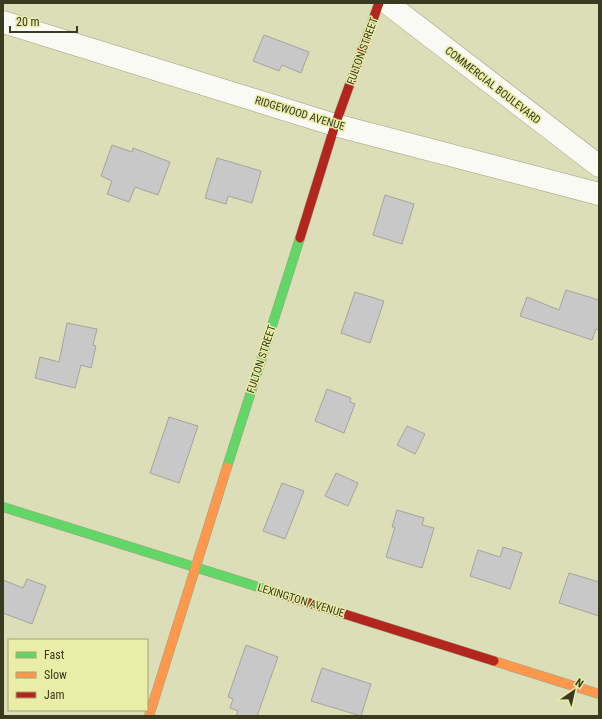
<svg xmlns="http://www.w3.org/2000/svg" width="602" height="719" viewBox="0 0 602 719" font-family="'Roboto Condensed',sans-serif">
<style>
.building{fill:#c9c8c8;stroke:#a5a49e}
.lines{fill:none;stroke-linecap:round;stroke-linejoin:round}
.street-casing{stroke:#9d9f81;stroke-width:23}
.fast-casing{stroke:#9d9f81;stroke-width:10}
.slow-casing{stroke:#9d9f81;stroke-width:10}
.jam-casing{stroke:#9d9f81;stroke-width:10}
.street{stroke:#fafaf4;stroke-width:22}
.fast{stroke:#63d668;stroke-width:9}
.slow{stroke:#ff974d;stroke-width:9}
.jam{stroke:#b3261e;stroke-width:9}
.labels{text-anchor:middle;stroke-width:3;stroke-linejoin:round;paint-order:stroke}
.street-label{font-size:11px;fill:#393a1f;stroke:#e9eda8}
</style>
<rect width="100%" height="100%" fill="#dbdeb7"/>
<path class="building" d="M264 35 309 52 301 73 282 65 279 71 253 61Z
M112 145 132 152 133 148 170 162 158 195 135 187 129 202 107 194 112 181 101 176Z
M217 158 261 171 252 203 228 196 226 204 205 198Z
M385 195 414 204 402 244 373 235Z
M566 290 599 300V330L596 329 592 340 520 316 527 297 559 310Z
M355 292 384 301 370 343 341 333Z
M67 323 97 329 93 345 96 346 91 368 81 365 75 388 35 378 40 357 59 362Z
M327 389 351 398 350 402 355 404 344 433 315 421Z
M169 417 198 426 179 483 150 473Z
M407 426 425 434 415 454 397 445Z
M336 473 358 483 348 506 325 496Z
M282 483 304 491 285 539 263 531Z
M397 510 424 518 422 525 434 528 422 568 386 557 395 527H392Z
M503 547 522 553 510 589 470 576 478 550 500 557Z
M569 573 599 582V616L559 603Z
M27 579 46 586 32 624 3 613V580L23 588Z
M246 645 278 657 257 716H236L238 711 230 708 233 699 228 697Z
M322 668 371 684 361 716 311 701Z"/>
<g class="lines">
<g class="street-casing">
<path id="street" d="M387 3 599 166
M3 22 335 125 599 194"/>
</g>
<g class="fast-casing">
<path id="fast" d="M227 467 300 238
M3 507 271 591"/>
</g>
<g class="slow-casing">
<path id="slow" d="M494 661 599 694
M149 716 227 467"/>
</g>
<g class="jam-casing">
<path id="jam" d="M300 238 335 125 379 3
M271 591 494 661"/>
</g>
<use href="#street" class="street"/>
<use href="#fast" class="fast"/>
<use href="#slow" class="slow"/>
<use href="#jam" class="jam"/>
</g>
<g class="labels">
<g class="street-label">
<text transform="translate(362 51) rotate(-70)" y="4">FULTON STREET</text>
<text transform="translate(493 85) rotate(38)" y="4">COMMERCIAL BOULEVARD</text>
<text transform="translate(300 113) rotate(17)" y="4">RIDGEWOOD AVENUE</text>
<text transform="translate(261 359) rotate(-72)" y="4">FULTON STREET</text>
<text transform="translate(301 600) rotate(17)" y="4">LEXINGTON AVENUE</text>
</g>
</g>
<rect width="602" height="719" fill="none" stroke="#393a1f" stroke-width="8"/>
<rect x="8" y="639" width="140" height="72" fill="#e9eda8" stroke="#a3a571"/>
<rect x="16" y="652" width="20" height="6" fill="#63d668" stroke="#a3a571"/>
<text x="44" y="659" font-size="12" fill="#393a1f">Fast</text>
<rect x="16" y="672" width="20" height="6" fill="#ff974d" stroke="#a3a571"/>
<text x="44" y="679" font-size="12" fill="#393a1f">Slow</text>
<rect x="16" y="692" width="20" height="6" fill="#b3261e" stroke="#a3a571"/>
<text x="44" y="699" font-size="12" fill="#393a1f">Jam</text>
<g transform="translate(574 691) rotate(34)" stroke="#e9eda8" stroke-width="3" paint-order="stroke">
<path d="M0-3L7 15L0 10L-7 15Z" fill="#393a1f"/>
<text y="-6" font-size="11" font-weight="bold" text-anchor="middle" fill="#393a1f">N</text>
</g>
<path d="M10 26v6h67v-6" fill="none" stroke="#393a1f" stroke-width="2"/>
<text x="16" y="26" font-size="12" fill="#393a1f" stroke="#e9eda8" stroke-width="3" paint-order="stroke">20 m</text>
</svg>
